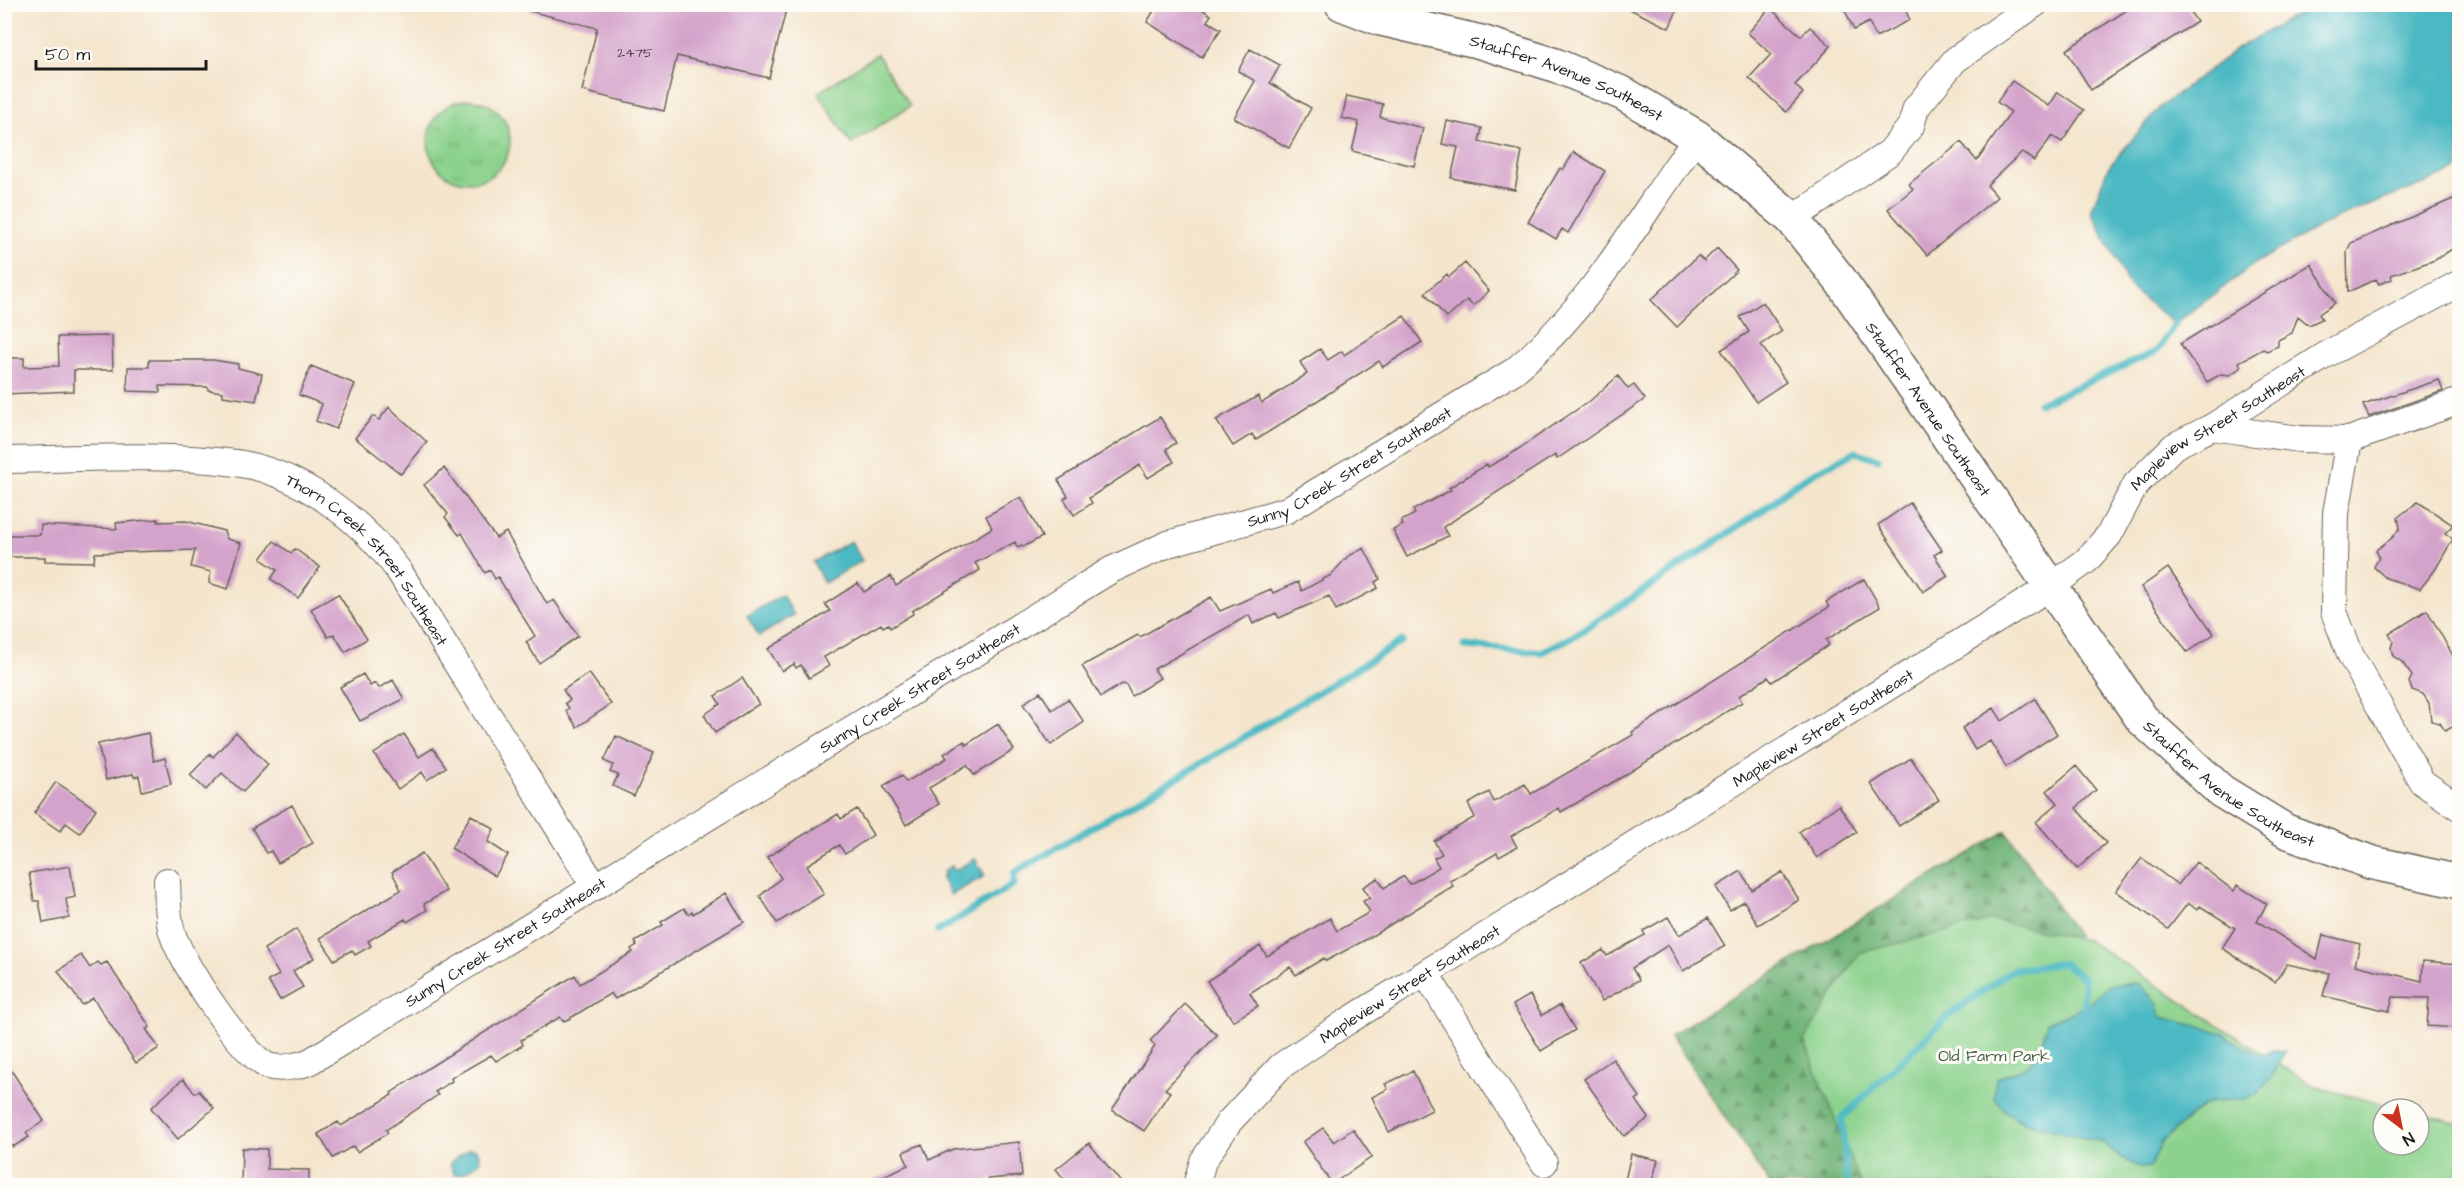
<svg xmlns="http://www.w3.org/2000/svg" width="2464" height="1190" viewBox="0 0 2464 1190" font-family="'Architects Daughter',sans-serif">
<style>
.grass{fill:url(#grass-tufts);stroke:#547754;stroke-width:1.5}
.forest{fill:url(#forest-firs);stroke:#46684a;stroke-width:1.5}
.park{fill:#8cd28d;stroke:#547754;stroke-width:1.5}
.water{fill:#4bb9c3;stroke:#346a70;stroke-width:1.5}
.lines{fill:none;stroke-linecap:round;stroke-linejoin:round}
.stream{stroke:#4bb9c3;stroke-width:7}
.building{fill:#d4a3cb}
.street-casing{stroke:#68625a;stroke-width:28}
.secondary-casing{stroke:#68625a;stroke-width:36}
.street{stroke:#fff;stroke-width:26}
.secondary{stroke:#fff;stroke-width:33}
.labels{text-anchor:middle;stroke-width:6;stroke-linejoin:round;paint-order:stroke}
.number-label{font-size:14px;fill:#4a3e48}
.street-label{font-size:16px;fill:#1c1c1c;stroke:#fdfcf7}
.park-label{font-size:16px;fill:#435c44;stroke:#fdfcf7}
</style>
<defs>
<pattern id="grass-tufts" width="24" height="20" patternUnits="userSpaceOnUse" patternTransform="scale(1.5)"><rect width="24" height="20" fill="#8cd28d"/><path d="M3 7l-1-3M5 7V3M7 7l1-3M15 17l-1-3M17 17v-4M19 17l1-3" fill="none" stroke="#78b479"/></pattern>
<pattern id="forest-firs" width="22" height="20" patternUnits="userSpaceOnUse" patternTransform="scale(1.5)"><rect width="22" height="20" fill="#71b478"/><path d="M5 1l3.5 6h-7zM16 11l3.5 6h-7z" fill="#5c9262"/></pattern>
</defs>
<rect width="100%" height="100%" fill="#fdfcf7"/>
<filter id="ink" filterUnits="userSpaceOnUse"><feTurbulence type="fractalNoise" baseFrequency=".0167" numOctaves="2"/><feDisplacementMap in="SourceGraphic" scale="12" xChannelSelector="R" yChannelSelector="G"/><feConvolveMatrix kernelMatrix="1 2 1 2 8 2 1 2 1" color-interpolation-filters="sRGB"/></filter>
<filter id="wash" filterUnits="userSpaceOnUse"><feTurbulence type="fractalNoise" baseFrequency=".008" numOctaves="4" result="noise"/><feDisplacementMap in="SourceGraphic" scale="24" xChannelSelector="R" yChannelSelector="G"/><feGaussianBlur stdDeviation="1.35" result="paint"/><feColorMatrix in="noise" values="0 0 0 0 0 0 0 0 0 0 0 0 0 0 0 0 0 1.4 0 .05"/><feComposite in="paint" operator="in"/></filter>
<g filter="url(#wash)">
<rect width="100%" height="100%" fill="#f4e5cc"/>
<path class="grass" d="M428 141a41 41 0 1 1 82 0a41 41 0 1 1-82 0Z"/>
<path class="forest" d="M2006 831 2091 956 1951 1185H1770L1670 1035Z"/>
<path class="park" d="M877 54 910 106 851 144 818 93Z
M1992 920 2087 940 2313 1086 2401 1109H2383V1145H2419V1113L2459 1123V1185H1861L1804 1040 1859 953Z"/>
<path class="water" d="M2315 4 2459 5V170L2332 220 2257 262 2175 324 2130 288 2091 211 2108 168 2160 107 2238 48Z
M851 541 862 561 824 583 813 562Z
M782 595 794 615 759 636 747 616Z
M975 859 985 876 951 895 941 877 945 875 943 872 952 866 954 871Z
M2138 983 2158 1004 2161 1017 2224 1033 2230 1040 2262 1056 2273 1050 2285 1051 2272 1077 2257 1094 2241 1100 2213 1101 2202 1106 2161 1142 2150 1167 2141 1168 2121 1158 2102 1142 2024 1123 2005 1111 1994 1097 1996 1078C2035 1066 2039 1060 2047 1022L2084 1007 2110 985Z
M469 1149H475L479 1153 480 1162 462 1174H454L450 1163Z"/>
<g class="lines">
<path class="stream" d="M2039 404 2157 351 2175 324
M1464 646 1541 652 1572 637 1631 599 1773 503C1795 478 1826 468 1855 452L1878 459
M938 931 1014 884V873L1195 767 1402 641
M1847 1186 1842 1118 1948 1016 2012 970 2064 963 2084 979V1007"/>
</g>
<g id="blocks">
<path class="building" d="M530 4H761L786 10 769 78 677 56 664 111 582 91 597 28 529 11Z
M1158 4H1194L1211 15 1207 21 1221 29 1202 57 1147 22Z
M1619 4H1680L1669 28Z
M1842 4H1904L1903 5 1910 20 1876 37 1869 22 1854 30Z
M2136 4H2185L2197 22 2091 90 2066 50Z
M1770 8 1801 36 1810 27 1831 46 1795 85 1803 93 1786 112 1749 78 1771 54 1748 33Z
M1250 49 1280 65 1270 83 1311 108 1289 148 1234 118 1255 81 1238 71Z
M2012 81 2049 106 2058 92 2084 110 2062 142 2052 136 2034 161 2022 152 1987 185 1997 197 1927 255 1888 209 1913 189 1909 184 1961 142 1977 161 2011 112 1997 102Z
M1347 96 1383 104 1380 117 1423 128 1414 166 1352 151 1359 122 1342 118Z
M1447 121 1482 128 1479 142 1522 151 1515 190 1451 178 1458 147 1442 144Z
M1574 152 1605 171 1568 233 1562 229 1556 239 1528 222 1560 168 1563 170Z
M2460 196V244L2435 260 2391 275 2392 279 2379 284 2376 279 2348 292 2347 251 2351 243Z
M1717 248 1737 270 1677 327 1651 300 1698 256 1704 261Z
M1465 263 1489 291 1473 306 1467 300 1447 318 1425 293 1447 274 1449 277Z
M2311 264 2335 303 2319 314 2322 319 2309 325 2298 316 2292 333 2278 340V346L2267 351 2263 349 2239 362 2241 367 2230 375 2221 374 2207 382 2180 344Z
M1763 302 1782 331 1761 345 1786 382 1756 402 1721 350 1749 332 1740 317Z
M1404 316 1422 342 1383 367 1379 361 1256 440 1252 434 1233 446 1216 420 1258 396 1262 403 1307 374 1300 362 1320 349 1328 360 1342 351 1344 355Z
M112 336 113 370H74V391L4 394V358H24V367L59 366 58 337Z
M149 360H213L238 364V368L262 374 256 401 223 396V392L208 390V387L160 386V392L127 391 128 367H149Z
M311 366 355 384 336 429 316 421 322 404 299 395Z
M1618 376 1628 389 1634 385 1645 399 1557 459 1555 455 1443 527 1448 536 1407 557 1393 530 1403 525 1401 521 1415 514 1413 510 1451 490 1449 488 1487 464 1488 467 1508 456 1591 400Z
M2439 380 2443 391 2369 417 2363 405Z
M389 407 427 442 401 474 355 438 373 416 379 420Z
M1160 417 1176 443 1166 449 1174 462 1148 478 1140 465 1089 498 1092 503 1074 515 1064 499 1068 496 1058 480Z
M444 468 496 538 506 532 547 604 554 600 578 636 539 663 526 642 535 636 498 577 495 579 490 570 485 573 462 533 459 535 445 517 448 514 424 485Z
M1021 497 1042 537 1023 547 1022 545 1017 547 1015 542 975 563 980 570 912 611 913 614 890 628 888 624 883 627 881 624 824 657 829 666 809 678 801 665 796 668 794 664 782 671 768 649 830 611 825 604 858 583 864 592 891 576 896 586 992 528 986 516Z
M2418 502 2453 525 2445 533 2453 539 2435 570 2420 589 2386 578 2374 567 2379 557 2376 550 2392 538 2400 528 2398 517Z
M1910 503 1942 550 1934 555 1948 576 1923 592 1878 525Z
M158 519V522L186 521 224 531 227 539 241 543 228 589 209 583 211 572 191 567 195 550 95 553 94 562 45 561V557H4V535H40L41 525 117 529 116 523Z
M274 541 291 553 295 549 320 567 298 598 271 579 277 570 261 559Z
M1364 548 1380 579 1375 582 1378 588 1336 610 1329 596 1279 618 1276 613 1253 624 1249 615 1154 669 1160 678 1132 696 1126 685 1122 684 1101 697 1082 666 1138 635 1140 637 1211 597 1220 611 1271 589 1273 593 1298 582 1302 591 1331 575 1347 557Z
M2168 568 2214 634 2187 652 2141 587Z
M1864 579 1880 607 1826 640 1829 645 1772 682 1768 677 1739 696 1742 702 1622 777 1561 812 1559 808 1511 836 1517 847 1499 857 1497 853 1450 881 1453 886 1367 939 1326 961 1324 958 1296 975 1290 967 1250 993 1258 1006 1233 1021 1207 981 1260 946 1267 956 1330 918 1337 931 1370 912 1363 901 1370 898 1363 887 1378 878 1384 888 1404 876 1410 884 1439 867 1434 858 1442 854 1434 841 1475 817 1468 804 1489 792 1494 802 1525 784 1531 794 1633 735 1632 732 1829 607 1826 602Z
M338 594 367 639 345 652 334 634 328 637 311 609Z
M2427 610 2460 668V723L2445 731 2440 723 2431 721 2429 703 2423 694 2412 690 2409 682 2412 676 2402 662 2393 656 2391 648 2393 641 2389 634Z
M589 673 611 704 577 727 566 711 569 708 565 703 570 700 563 690Z
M363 674 370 686 375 683 379 688 393 680 404 699 360 721 340 687Z
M742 678 759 704 715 733 704 715 720 704 715 696Z
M1040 692 1052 710 1068 699 1084 722 1051 745 1023 704Z
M2035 699 2057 734 2006 767 1990 741 1975 750 1962 728 1994 708 2002 721Z
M998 724 1014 750 974 775 967 765 929 788 939 804 906 825 883 786 902 775 906 782 947 758 944 754 964 741 966 745Z
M236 732 268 765 243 792 222 773 206 790 190 775 210 754 213 757Z
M148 733 154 761 165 758 171 784 142 791 139 776 134 777 133 774 106 780 98 744Z
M404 734 419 757 433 748 446 767 427 780 422 772 398 789 374 754Z
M616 736 654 753 634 796 613 786 618 775 610 772 613 765 604 761Z
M1911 758 1939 800 1899 826 1871 784Z
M2076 766 2096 790 2076 808 2106 843 2077 869 2036 822 2058 803 2047 791Z
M56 782 96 809 80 833 66 823 60 831 34 813Z
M292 805 313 843 278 863 271 851 266 853 252 828Z
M1839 805 1857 832 1817 858 1799 832Z
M857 809 873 835 845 854 839 845 807 865 824 894 777 923 760 896 781 878 767 857 838 814 841 819Z
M471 815 494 829 488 842 508 855 495 876 451 848Z
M422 853 446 891 424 904 427 910 407 922 405 919 368 941 371 946 355 955 352 950 334 960 320 938 401 890 392 872Z
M2142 858 2178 885 2196 862 2234 891 2237 885 2267 904 2257 921 2317 959 2323 935 2360 944 2355 965 2422 981 2423 961 2460 964V1028L2427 1026 2429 998 2393 997 2389 1011 2323 996 2329 973 2287 964 2275 982 2222 948 2235 928 2200 906 2197 910 2188 903 2168 929 2116 891Z
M70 866 75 897 66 899 69 918 43 923 39 901H34L29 873Z
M1741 871 1752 890 1782 872 1799 900 1758 925 1744 901 1730 910 1716 887Z
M726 893 744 922 615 999 611 993 569 1019 563 1021 560 1017 521 1040 523 1045 496 1061 491 1055 451 1078 452 1081 435 1092 438 1095 386 1130 388 1133 357 1152 353 1146 333 1158 318 1134 338 1122 341 1126 392 1095 391 1093 430 1067 575 975 580 984 633 952 631 949 637 945 635 942 663 925 661 922 684 908 688 914 692 911 693 914Z
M1668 917 1679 935 1708 918 1725 946 1683 971 1668 945 1632 968 1639 980 1602 1001 1581 963 1603 950 1607 956 1645 935 1643 931Z
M296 929 314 958 293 971 303 987 280 1000 268 981 279 975 264 949Z
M81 955 90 968 98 962 101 965 107 962 150 1027 146 1029 159 1048 136 1063 93 998 82 1005 58 971Z
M1530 995 1542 1015 1560 1005 1575 1030 1541 1051 1513 1005Z
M1185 1004 1217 1035 1165 1089 1170 1092 1144 1131 1112 1110 1155 1046 1150 1041Z
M4 1059 44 1121 26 1133 29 1137 13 1147 4 1134Z
M1613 1059 1640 1097 1636 1100 1649 1118 1624 1136 1584 1079Z
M1413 1071 1432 1110 1389 1132 1372 1097 1388 1089 1385 1084Z
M183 1079 195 1093 199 1091 214 1108 178 1139 151 1108Z
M1323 1128 1334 1142 1353 1129 1372 1157 1332 1184 1303 1142Z
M1019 1142 1022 1176 988 1179 989 1185H863L908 1165 903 1152 922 1144 929 1160 953 1149Z
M1089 1143 1123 1185H1069L1056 1169Z
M242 1148 267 1149V1169L309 1170V1185H241Z
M1631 1154 1658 1160 1651 1185H1624Z"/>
</g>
</g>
<g filter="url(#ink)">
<use href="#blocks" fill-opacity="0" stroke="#68625a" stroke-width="1.5"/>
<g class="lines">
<g class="street-casing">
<g id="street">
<path d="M1792 219 1890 152 1911 126 1916 108 1955 60 2035 4"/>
<path d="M2212 427 2300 439 2349 440 2460 401"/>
<path d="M2349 440 2336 513 2334 612 2351 656 2422 782 2460 808"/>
<path id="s1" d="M4 460C81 459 161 453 236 463 300 472 362 520 399 571L595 887"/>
<path id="s2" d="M167 881C168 898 167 916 172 932 180 961 241 1054 268 1066 280 1070 298 1066 309 1062L1111 570 1168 544 1287 510 1514 371C1591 308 1639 217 1697 137"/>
<path d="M1426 974 1544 1163"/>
<path id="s3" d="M1196 1186 1203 1161 1229 1122 1281 1066 1348 1021 2050 587 2086 561 2109 535 2136 484 2174 446 2212 427 2329 353 2460 283"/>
</g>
</g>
<g class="secondary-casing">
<g id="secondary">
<path id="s4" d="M1342 4 1381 19 1481 42 1555 65 1624 94 1697 137 1792 219 1841 281 2142 719 2221 791 2286 831 2373 863 2460 882"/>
</g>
</g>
<use href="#street" class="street"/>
<use href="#secondary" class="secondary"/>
</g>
</g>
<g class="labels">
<g class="number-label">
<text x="635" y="57">2475</text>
</g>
<g class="street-label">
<text dy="6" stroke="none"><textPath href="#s4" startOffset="237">Stauffer Avenue Southeast</textPath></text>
<text dy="6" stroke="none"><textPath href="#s4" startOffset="741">Stauffer Avenue Southeast</textPath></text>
<text dy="6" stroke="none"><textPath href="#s3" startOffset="1292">Mapleview Street Southeast</textPath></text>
<text dy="6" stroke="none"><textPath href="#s2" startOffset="1462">Sunny Creek Street Southeast</textPath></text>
<text dy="6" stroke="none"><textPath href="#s1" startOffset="402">Thorn Creek Street Southeast</textPath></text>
<text dy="6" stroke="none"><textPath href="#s2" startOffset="976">Sunny Creek Street Southeast</textPath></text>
<text dy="6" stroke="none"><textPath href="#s3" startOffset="788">Mapleview Street Southeast</textPath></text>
<text dy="6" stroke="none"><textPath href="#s4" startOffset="1227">Stauffer Avenue Southeast</textPath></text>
<text dy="6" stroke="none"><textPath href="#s2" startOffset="490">Sunny Creek Street Southeast</textPath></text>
<text dy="6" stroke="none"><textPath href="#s3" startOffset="302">Mapleview Street Southeast</textPath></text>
</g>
<g class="park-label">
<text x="1994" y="1061">Old Farm Park</text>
</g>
</g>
<rect width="2464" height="1190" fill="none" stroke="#fdfcf7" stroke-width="24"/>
<g transform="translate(2401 1127) rotate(148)"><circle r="28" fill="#fdfcf7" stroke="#a3a29f" stroke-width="1.5"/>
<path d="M0-4.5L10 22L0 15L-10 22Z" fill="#c8321e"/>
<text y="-9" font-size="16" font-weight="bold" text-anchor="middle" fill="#1c1c1c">N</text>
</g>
<path d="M36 60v9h170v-9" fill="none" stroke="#1c1c1c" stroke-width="3"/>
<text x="45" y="60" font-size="18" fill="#1c1c1c" stroke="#fdfcf7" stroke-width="4.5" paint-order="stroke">50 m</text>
</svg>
